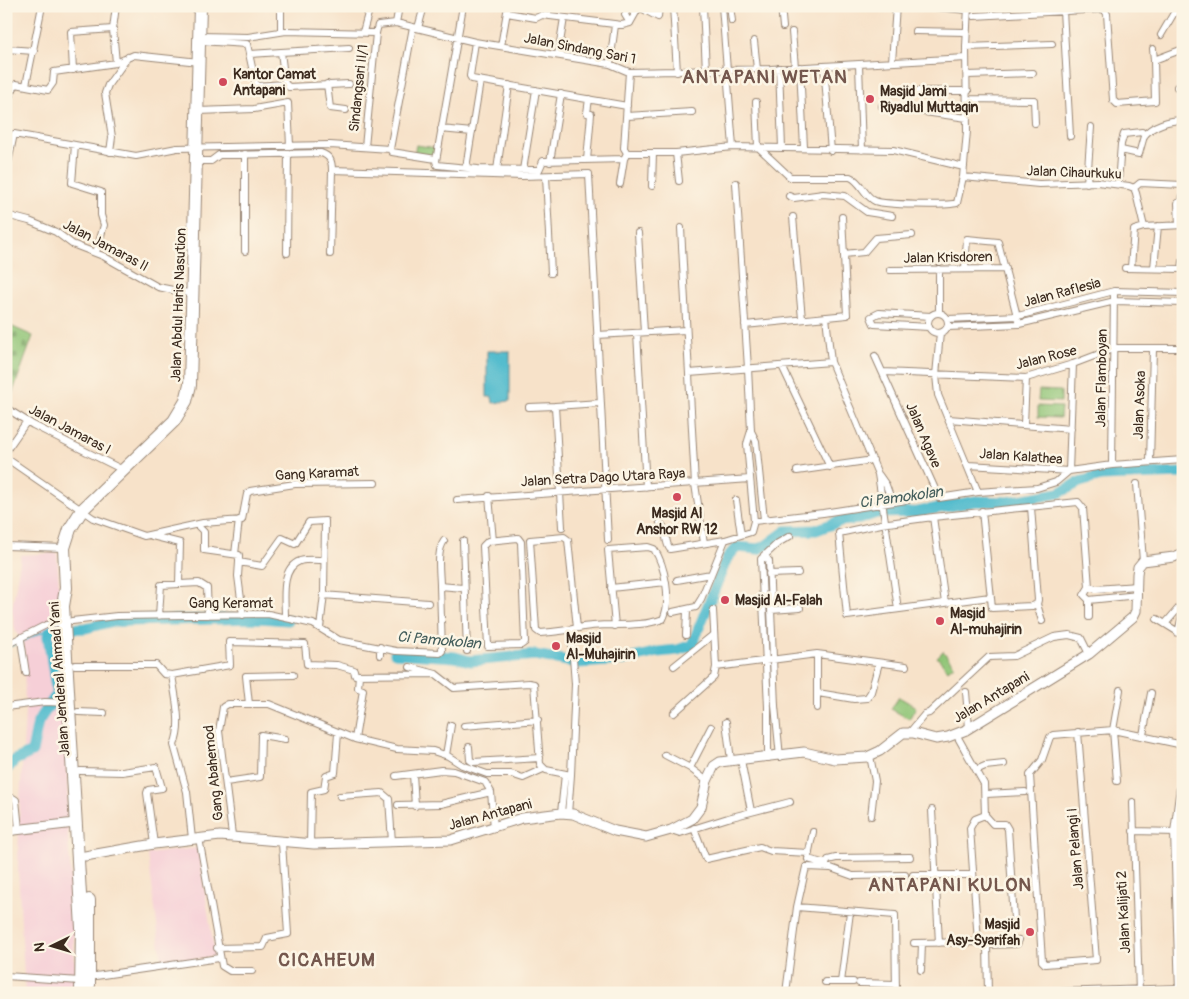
<svg xmlns="http://www.w3.org/2000/svg" width="1189" height="999" viewBox="0 0 1189 999" font-family="Pangolin,sans-serif">
<style>
.built{fill:#f6cfd7}
.green{fill:#8fc476;stroke:#65774a}
.cemetery{fill:url(#cemetery-stones);stroke:#65774a}
.water{fill:#51bbcd;stroke:#467276}
.lines{fill:none;stroke-linecap:round;stroke-linejoin:round}
.stream{stroke:#51bbcd;stroke-width:2}
.river{stroke:#51bbcd;stroke-width:11}
.street-casing{stroke:#998674;stroke-width:8}
.secondary-casing{stroke:#998674;stroke-width:11}
.primary-casing{stroke:#998674;stroke-width:12}
.highway-casing{stroke:#998674;stroke-width:14}
.street{stroke:#fff;stroke-width:6}
.secondary{stroke:#fff;stroke-width:9}
.primary{stroke:#fff;stroke-width:10}
.highway{stroke:#fff;stroke-width:12}
.poi-dot{fill:#d1495b;stroke:#fcf5e5;stroke-width:2}
.labels{text-anchor:middle;stroke-width:5;stroke-linejoin:round;paint-order:stroke}
.street-label{font-size:14px;fill:#3b2a1e;stroke:#fcf5e5}
.poi-label{font-size:14px;font-weight:bold;fill:#3b2a1e;stroke:#fcf5e5;text-anchor:start}
.water-label{font-size:15px;font-style:italic;fill:#435d5b;stroke:#fcf5e5}
.district-label{font-size:19px;font-weight:bold;letter-spacing:1px;fill:#74574d;stroke:#fcf5e5}
</style>
<defs>
<pattern id="cemetery-stones" width="16" height="16" patternUnits="userSpaceOnUse" patternTransform="scale(1.25)"><rect width="16" height="16" fill="#8fc476"/><path d="M2 7V4a2 2 0 0 1 4 0v3zM10 15v-3a2 2 0 0 1 4 0v3z" fill="#769f60"/></pattern>
</defs>
<rect width="100%" height="100%" fill="#fcf5e5"/>
<filter id="ink" filterUnits="userSpaceOnUse"><feTurbulence type="fractalNoise" baseFrequency=".02" numOctaves="2"/><feDisplacementMap in="SourceGraphic" scale="10" xChannelSelector="R" yChannelSelector="G"/><feConvolveMatrix kernelMatrix="1 2 1 2 8 2 1 2 1" color-interpolation-filters="sRGB"/></filter>
<filter id="wash" filterUnits="userSpaceOnUse"><feTurbulence type="fractalNoise" baseFrequency=".0096" numOctaves="4" result="noise"/><feDisplacementMap in="SourceGraphic" scale="20" xChannelSelector="R" yChannelSelector="G"/><feGaussianBlur stdDeviation="1.12" result="paint"/><feColorMatrix in="noise" values="0 0 0 0 0 0 0 0 0 0 0 0 0 0 0 0 0 1.4 0 .05"/><feComposite in="paint" operator="in"/></filter>
<g filter="url(#wash)">
<rect width="100%" height="100%" fill="#f7e2c9"/>
<path class="built" d="M57 553 67 717 68 837 72 890 76 993H25L18 869 19 819 25 712 24 645 15 630 12 609 21 555Z
M198 848 215 956 162 964 148 854Z"/>
<path class="green" d="M416 145 437 148 435 158 414 154Z
M1039 390 1061 391V402L1038 401Z
M1038 406 1061 407 1060 418 1038 417Z
M943 651 954 665 948 670 937 657Z
M899 697 916 707 909 719 891 709Z"/>
<path class="cemetery" d="M6 324 33 336 7 408H6Z"/>
<path class="water" d="M487 351H510V401L493 403 492 397H487Z"/>
<g class="lines">
<path class="stream" d="M8 647 42 632 50 631"/>
<path class="river" d="M395 653 455 657 470 661 535 655 578 663 624 660 658 652 678 650 692 645 727 558 737 547 758 549 767 545 786 531 816 530 840 521 859 519 876 513 918 512 976 501 1008 502 1059 493 1080 482 1101 476 1183 473
M6 770 15 760 32 752 38 722 57 694 48 636 50 631 55 629 86 628 109 622 126 621 260 618 288 620"/>
</g>
</g>
<g filter="url(#ink)">
<g class="lines">
<g class="street-casing">
<path id="street" d="M116 6 113 29 116 63
M463 6 436 161 437 165 478 169 539 170 543 161 624 159 627 153
M628 6 625 15 630 23
M673 6 677 72
M703 6 706 71
M722 6 733 147
M730 6 732 21
M781 6 783 27
M924 6 967 10
M1063 10 1070 136
M507 13 536 18 542 15 622 25 630 23 639 7 658 17 659 6
M974 16 1104 9 1107 14 1113 100 1117 104 1155 101 1154 60 1183 49
M396 23 399 6
M418 28 424 6
M281 31V6
M915 31 966 32
M363 32 370 6
M792 32 795 67
M1161 35 1178 6
M199 36 248 37 286 31 376 33 378 25 396 23 475 42 610 64 629 72 770 69 966 58
M199 41 247 44 256 86 285 84 289 87 349 84
M754 41 757 69
M475 42 470 76 472 79 627 106
M501 46 508 6
M966 47 1052 44
M6 49 34 51
M1153 49 1154 60
M281 52 349 48
M250 54 281 52 285 84
M558 55 564 18
M892 62 896 6
M610 64 615 25
M859 65 862 150
M824 66 831 151
M800 67 804 148
M779 68 782 148
M73 70 71 32 113 29
M967 75 1033 73
M327 84 330 108 346 110
M26 85 42 6
M1177 87H1183
M889 91H968
M968 99 1034 100 1035 123
M6 102 16 84 48 90 53 83 54 72 116 63 134 55 199 62
M756 102 758 147 790 177H850C861 181 864 196 875 201 884 205 948 206 957 203L963 177 967 131 966 47 968 6
M882 106 967 118
M198 111 254 109 288 103 290 146
M627 116 692 112
M441 129 472 132
M75 145 72 183 101 192V215L104 225 96 253
M365 147 376 33
M390 149 413 27
M1121 150 1139 154 1144 136
M110 152 112 137 105 93 108 85 128 57
M627 153H676L733 147 893 150 964 167
M627 153 624 148 629 72
M676 153 679 181
M587 160 591 114 587 113 589 99
M197 161H211L219 155 321 153C330 156 332 161 332 170L330 254
M550 162 561 94
M6 165 8 163 14 134 136 156 177 148 330 145 390 149 392 152 436 159
M466 168 480 81
M332 170 522 176 589 174 608 540
M497 170 509 85
M523 170 536 90
M546 176 551 273
M963 177 1039 184 1098 182 1129 186 1134 188 1136 193 1144 227 1183 225
M1087 183 1091 127
M620 184 624 159
M1118 184 1121 144 1124 134 1142 132 1144 136C1152 125 1170 120 1183 120
M652 186 653 153
M1134 188 1140 183 1183 185
M789 196 794 198 823 194 845 196 867 212 892 216
M6 215 29 221 56 232 72 244 103 256 158 287 193 294
M793 217 802 319
M1179 225 1178 203 1182 201 1183 194
M681 228 695 484 704 543
M638 233 644 332
M245 251V154
M287 253 288 153
M844 254 864 252 876 238 912 235
M1131 267 1134 230 1144 227
M965 268 967 239 998 242 1018 320
M1125 268 1183 269
M1154 268 1158 226
M939 269V313
M1182 269 1183 261
M890 270 1006 269
M928 323a10 10 0 1 1 20 0a10 10 0 1 1-20 0Z
M826 317 831 362 878 474 898 609
M948 319 1018 316 1114 291 1183 293
M745 325 847 315 842 217
M929 327 874 324 871 317 879 313 931 316
M948 327 1019 324 1115 301 1183 303
M637 333 646 487
M940 333 936 375 938 395 978 492
M597 335 686 330
M875 356 939 498 978 492 1037 488 1056 482 1069 471
M782 366 830 467
M883 372 1026 378 1073 364 1115 348H1183
M689 373 831 362
M529 407 555 406
M6 408 33 425 123 470
M949 419 1071 429
M1024 424 1026 378
M751 431 756 441 764 520
M6 451 27 421
M6 458 93 518 144 536 203 523 242 520 247 494 250 491 295 484 375 483
M1150 462 1153 349
M968 465 1069 471 1112 465 1183 460
M1112 465 1114 291
M797 471 873 460
M1069 471 1073 364
M879 475 886 485 892 502
M1137 484 1143 561
M489 496 493 541
M457 500 750 479
M736 500 741 535
M982 511 992 608 1032 606 1037 604 1038 600 1031 507
M933 517 945 603
M754 521 823 513 907 500
M660 523C668 530 664 542 670 549L725 540
M197 525 204 532V550L239 555V562L262 566 282 538 295 544 309 522 325 521 324 594 320 628
M562 527 555 406 600 403
M152 536 180 543 179 584
M518 538 521 542 525 642 521 645 488 646 483 546 488 541Z
M463 541 467 651
M6 546 64 548
M235 554 239 520
M764 555 769 561 775 706 780 757
M239 562 238 576 243 615
M769 574 798 573
M677 580 711 574
M440 586C440 573 436 552 444 541
M1089 587 1096 589 1137 586
M611 588 666 582
M323 595 428 603
M990 597 847 616 839 533 881 524 933 517 1078 502 1083 508 1089 587 1084 595 1089 600V617
M1089 600 1138 595
M1037 604 1042 621
M771 610 800 608
M673 612 696 607 701 599 725 540 751 532 754 521 747 444 751 431 748 368 736 183
M159 616 161 585 199 583 207 588 208 615
M285 616C285 600 280 568 300 561 307 559 317 560 324 560
M1157 619 1183 635
M72 621 117 616 268 614 313 624 339 640 396 651 440 653 442 651 440 586 463 588
M1165 624 1183 603
M577 628 568 540 564 537 530 540 536 630 540 633C553 632 565 631 578 628 605 622 636 629 663 619 672 601 665 565 654 549L648 547 608 550 615 626
M1178 633 1183 611
M686 635 687 610
M21 640 26 673
M6 645 46 625 64 622
M817 654V708
M380 655V647
M75 665H156L164 674 172 675 230 665 229 642 305 644 307 664 337 665 354 670 355 675 436 674
M674 666 714 634
M410 667 436 674 454 688 529 683 534 684 540 764 546 770 571 775 568 814
M716 667 817 654 906 666
M172 675C175 697 183 725 174 745L187 792 192 839
M966 692 969 728
M818 693 854 699 867 698 871 692 879 663
M249 704 246 676 293 675
M6 707 45 702 70 703
M78 712 104 713
M674 713 714 677 716 667 713 610
M726 722 731 760
M464 726 538 720
M910 732 925 714 929 713 989 657 1014 656 1054 637 1069 635 1081 638 1089 654
M1078 732 1096 960 1045 964 1042 961 1030 775 1042 760 1050 737 1053 735 1113 730 1183 745
M956 734 984 784 985 815
M1143 735 1151 693
M355 739 363 690 358 688 359 675
M469 747 470 760 473 762 540 758
M446 755 451 725
M665 755 690 768 707 781
M870 756 875 781 871 816
M768 758V707L761 559 778 543 790 536
M741 760 751 811
M690 768 711 727
M976 770 985 766 1004 764
M80 771 122 772 156 767 162 788 148 790 147 793 154 844
M413 774 415 806
M571 775 575 684 571 631
M396 776 441 770 454 771 485 782 491 792 494 828
M1117 781 1113 730 1120 690
M226 782 260 777 261 735 285 739
M986 794 1025 792
M340 796 382 793 389 799 392 842
M6 798H13L16 800 19 829
M1133 802 1139 993
M398 805 441 804 491 792
M932 810 939 943
M561 813 565 774
M985 815 993 824H1005L1008 829 1014 919
M694 828 706 859 760 847 771 851 809 853
M671 830 680 833 728 818 790 802
M1133 831 1176 832
M232 835 219 731 223 707 228 704H269L355 739 397 749 433 751 448 756 462 765 487 774H511L523 778 543 769
M199 838 222 966 230 971H252
M310 844 311 792 324 789 326 776 335 773 338 733
M808 856 813 832
M808 859 826 864 828 860 836 858 910 857
M913 875H973
M797 907 895 915 896 993
M978 942 970 828 975 819 985 815
M914 943 978 942 987 945 1017 944 1019 940
M987 945 988 993
M217 948 263 947 267 938 288 934 282 843
M921 970 922 943
M6 976 80 981
M89 977 219 958
M825 982H853
M841 982 850 912
M859 983 896 984
M786 993 797 907 806 867 831 868 853 876 905 875
M1024 993 1181 988"/>
</g>
<g class="secondary-casing">
<path id="secondary" d="M6 831 75 823
M85 856 154 844 220 836 314 844 451 840 522 818 561 813 573 814 615 831 646 837 671 830 692 819 701 807 707 781 714 766 720 762 804 752 835 759 867 757 880 751 903 733H913L936 739 948 737 966 730 1089 654 1133 617 1136 611 1137 574 1138 567 1143 561 1174 557 1183 553"/>
</g>
<g class="primary-casing">
<path id="primary" d="M1181 993 1176 832 1183 780"/>
</g>
<g class="highway-casing">
<path id="highway" d="M89 900V985
M81 993 82 928 63 606 66 588 64 548 70 529 82 510 174 421 186 401 190 385 200 6"/>
</g>
<use href="#street" class="street"/>
<use href="#secondary" class="secondary"/>
<use href="#primary" class="primary"/>
<use href="#highway" class="highway"/>
</g>
</g>
<g class="poi-dot">
<circle cx="223" cy="82" r="5"/>
<circle cx="870" cy="99" r="5"/>
<circle cx="677" cy="497" r="5"/>
<circle cx="725" cy="600" r="5"/>
<circle cx="940" cy="621" r="5"/>
<circle cx="556" cy="646" r="5"/>
<circle cx="1030" cy="932" r="5"/>
</g>
<g class="labels">
<g class="street-label">
<text transform="translate(580 48) rotate(11)" y="5">Jalan Sindang Sari 1</text>
<text transform="translate(358 88) rotate(-84)" y="5">Sindangsari II/1</text>
<text transform="translate(1074 172) rotate(2)" y="5">Jalan Cihaurkuku</text>
<text transform="translate(106 245) rotate(28)" y="5">Jalan Jamaras II</text>
<text transform="translate(948 257) rotate(-1)" y="5">Jalan Krisdoren</text>
<text transform="translate(1062 292) rotate(-15)" y="5">Jalan Raflesia</text>
<text transform="translate(178 305) rotate(-88)" y="5">Jalan Abdul Haris Nasution</text>
<text transform="translate(1046 357) rotate(-14)" y="5">Jalan Rose</text>
<text transform="translate(1101 378) rotate(-89)" y="5">Jalan Flamboyan</text>
<text transform="translate(1139 405) rotate(-88)" y="5">Jalan Asoka</text>
<text transform="translate(70 429) rotate(28)" y="5">Jalan Jamaras I</text>
<text transform="translate(924 435) rotate(67)" y="5">Jalan Agave</text>
<text transform="translate(1021 456) rotate(4)" y="5">Jalan Kalathea</text>
<text transform="translate(317 473) rotate(-3)" y="5">Gang Karamat</text>
<text transform="translate(603 477) rotate(-3)" y="5">Jalan Setra Dago Utara Raya</text>
<text x="231" y="608">Gang Keramat</text>
<text transform="translate(59 679) rotate(-94)" y="5">Jalan Jenderal Ahmad Yani</text>
<text transform="translate(991 697) rotate(-31)" y="5">Jalan Antapani</text>
<text transform="translate(213 773) rotate(-96)" y="5">Gang Abahemod</text>
<text transform="translate(490 814) rotate(-15)" y="5">Jalan Antapani</text>
<text transform="translate(1075 849) rotate(-95)" y="5">Jalan Pelangi I</text>
<text transform="translate(1123 912) rotate(-93)" y="5">Jalan Kalijati 2</text>
</g>
<g class="poi-label">
<text x="233" y="79">Kantor Camat<tspan x="233" dy="16">Antapani</tspan></text>
<text x="880" y="96">Masjid Jami<tspan x="880" dy="16">Riyadlul Muttaqin</tspan></text>
<text x="677" y="518" text-anchor="middle">Masjid Al<tspan x="677" dy="16">Anshor RW 12</tspan></text>
<text x="735" y="605">Masjid Al-Falah</text>
<text x="950" y="618">Masjid<tspan x="950" dy="16">Al-muhajirin</tspan></text>
<text x="566" y="643">Masjid<tspan x="566" dy="16">Al-Muhajirin</tspan></text>
<text x="1020" y="929" text-anchor="end">Masjid<tspan x="1020" dy="16">Asy-Syarifah</tspan></text>
</g>
<g class="water-label">
<text transform="translate(901 497) rotate(-8)" y="5">Ci Pamokolan</text>
<text transform="translate(439 640) rotate(5)" y="5">Ci Pamokolan</text>
</g>
<g class="district-label">
<text x="765" y="83">ANTAPANI WETAN</text>
<text x="950" y="891">ANTAPANI KULON</text>
<text x="327" y="966">CICAHEUM</text>
</g>
</g>
<rect width="1189" height="999" fill="none" stroke="#fcf5e5" stroke-width="25"/>
<g transform="translate(52 946) rotate(265)" stroke="#fcf5e5" stroke-width="4" paint-order="stroke">
<path d="M0-4L9 19L0 12L-9 19Z" fill="#3b2a1e"/>
<text y="-8" font-size="14" font-weight="bold" text-anchor="middle" fill="#3b2a1e">N</text>
</g>
</svg>
